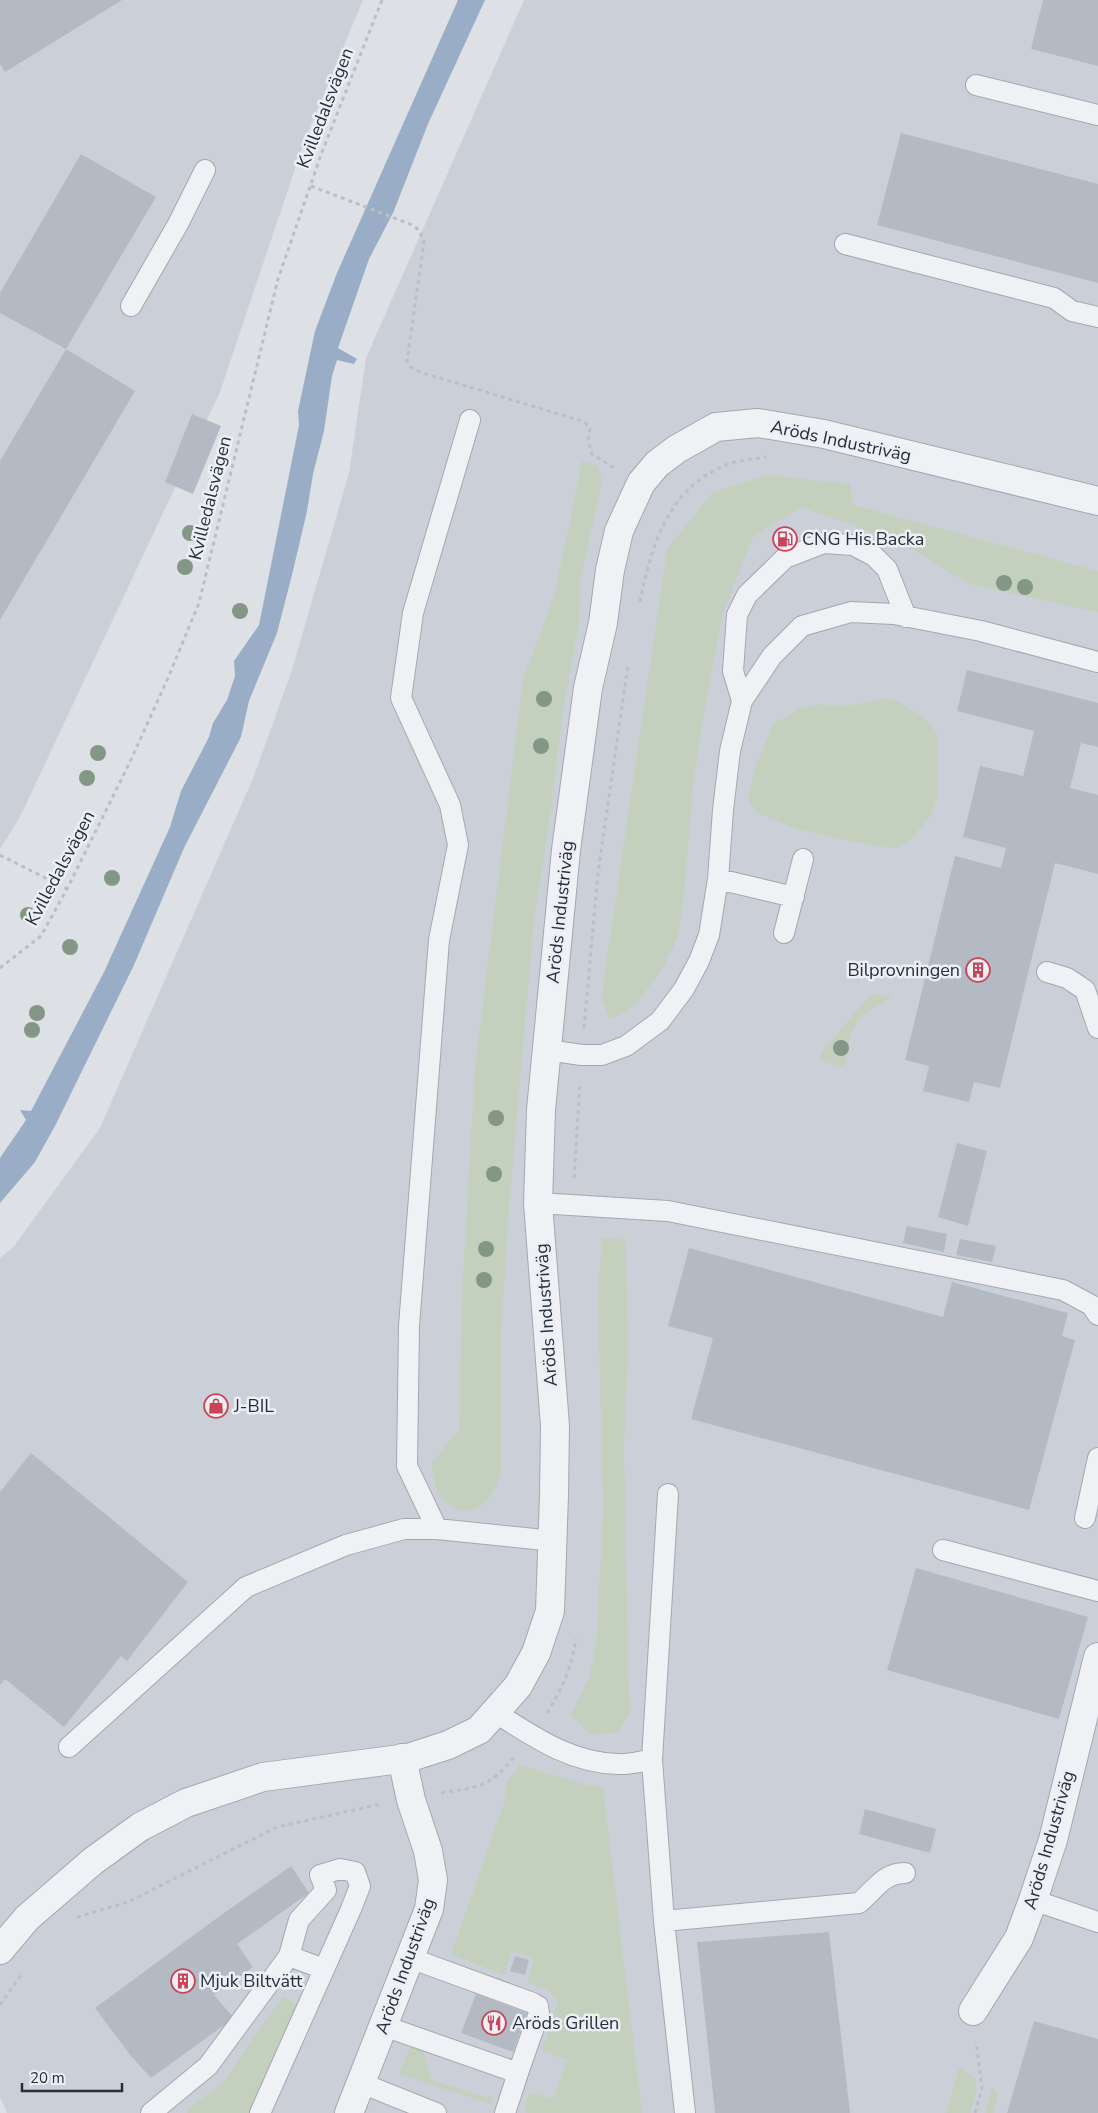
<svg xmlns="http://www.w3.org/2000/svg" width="1098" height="2113" viewBox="0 0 1098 2113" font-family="'Nunito Sans',sans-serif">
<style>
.built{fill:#cbd0d8}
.green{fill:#c3d0be}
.water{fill:#99aec6}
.building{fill:#b4bac3}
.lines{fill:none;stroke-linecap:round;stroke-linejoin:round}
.lane-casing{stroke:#a3a8b0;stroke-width:22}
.street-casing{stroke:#a3a8b0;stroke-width:30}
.path{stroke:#bbbfc5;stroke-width:3;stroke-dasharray:4 4;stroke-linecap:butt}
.lane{stroke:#eff1f5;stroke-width:20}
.street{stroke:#eff1f5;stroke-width:28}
.tree{fill:#849685}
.labels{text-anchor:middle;stroke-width:5;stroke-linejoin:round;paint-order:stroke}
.street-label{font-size:18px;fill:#272f3c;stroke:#eceff4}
.poi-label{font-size:18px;fill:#272f3c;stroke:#eceff4;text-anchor:start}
</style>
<rect width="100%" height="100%" fill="#dde1e6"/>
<path class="built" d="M0 0H363L304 142 220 392 20 817 0 849Z
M524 0H1098V2113H7L0 2097V1258L14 1246 100 1128 254 776 292 670 349 473 366 358Z"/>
<path class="green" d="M582 461 598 466 602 481 580 583 579 624 563 712 547 839 535 911 509 1208 501 1334V1472C498 1482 493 1496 485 1503 464 1520 439 1505 434 1482 432 1476 432 1469 432 1462L459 1430 462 1296 475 1066 523 679 554 597Z
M767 475 850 484 853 505 1098 571V612L969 584 900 542 801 507 753 537 723 613 704 713 693 787 685 884 678 937 662 970 633 1007 610 1019 601 999 667 549 713 492Z
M885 698 900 702 928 720 937 734V800L931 815 910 840 896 848 880 847 800 830 757 813 748 799 755 768 773 724 802 708 819 704 835 706 852 705Z
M877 994 892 997C885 1003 875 1006 867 1012 850 1024 848 1047 845 1067L823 1062 819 1058 822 1052 869 996Z
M602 1237 626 1240 628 1353 624 1446 629 1699 632 1708 618 1733 588 1734 571 1714 590 1676 597 1635 603 1511 598 1293Z
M520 1765 586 1785 603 1786 642 2113H527L524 2105 529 2094 533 2093 553 2099 567 2060 542 2051 558 2000 548 1990 527 1982 534 1958 513 1951 504 1975 451 1954 505 1800 507 1782Z
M283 1996 298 2005 254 2113H187L190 2107 220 2085 227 2077Z
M417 2045 423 2049 432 2080 486 2097 493 2095 491 2104 399 2074 410 2048Z
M959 2068 976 2079V2095L970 2113H946Z
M993 2086 998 2096 993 2113H985Z"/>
<path class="water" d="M458 0H485L428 124 393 213 369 259 338 348 357 359 354 364 337 360 332 376 324 431 313 474 307 511 292 575 277 633 249 701 241 737 184 848 134 965 56 1124 35 1162 0 1203V1158L26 1120 20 1110 31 1111 104 972 170 827 181 791 209 737 213 723 227 700 235 676 234 661 259 625 299 425 298 411 315 331 337 273Z"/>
<path class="building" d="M0 0H122L5 72 0 64Z
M1043 0H1098V66L1031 49Z
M901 133 1098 184V283L877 225Z
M81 154 156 197 66 349 0 313V293Z
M66 349 135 391 0 620V461Z
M192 414 221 426 193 494 165 482Z
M967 670 1098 703V747L1081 743 1070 788 1098 795V874L1055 863 1000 1088 974 1082 969 1102 923 1091 929 1066 905 1060 955 856 1001 868 1006 848 963 837 980 766 1023 776 1034 731 957 711Z
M957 1143 987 1151 968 1226 938 1217Z
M907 1226 947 1234 944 1252 903 1243Z
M960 1239 996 1246 992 1262 956 1255Z
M689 1248 943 1317 952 1282 1068 1313 1062 1336 1075 1340 1029 1510 691 1419 713 1338 668 1326Z
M31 1453 188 1582 127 1661 121 1656 64 1727 5 1679 0 1685V1492Z
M916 1568 1088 1617 1059 1719 887 1670Z
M865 1809 936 1829 930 1853 859 1834Z
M291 1866 309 1893 237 1944 253 1967 214 1995 234 2018 151 2078 131 2056 95 2008 217 1918Z
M829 1932 850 2113H715L697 1942Z
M515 1956 529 1960 525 1975 510 1971Z
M476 1994 527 2013 513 2052 461 2033Z
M1034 2021 1098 2039V2113H1007Z"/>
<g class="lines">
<g class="lane-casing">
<path id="lane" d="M976 85 1098 115
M845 244 1054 298 1072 311 1098 317
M131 306 178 224 205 170
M742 701 733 671 737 615 747 595 785 558 824 543 853 545 874 556 887 569 906 617
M718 879 794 897
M784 933 803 859
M1047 972 1067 978 1085 990 1098 1028
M547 1050 582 1055H602L626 1046 660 1021 684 989 699 961 709 935 718 879 723 810 730 751 742 701 772 656 802 626 851 612 894 614 981 631 1098 662
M538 1203 668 1211 1063 1290 1091 1305 1098 1315
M668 1494 652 1760 664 1921 685 2113
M1085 1518 1098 1458
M437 1529 407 1466 409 1326 439 940 458 845 450 805 401 698 413 613 470 420
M943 1550 1098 1591
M496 1713C534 1737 571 1763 618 1764 629 1765 641 1761 652 1760
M69 1747 246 1587 346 1545 404 1529H437L554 1541
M1033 1900 1098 1922
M664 1921 859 1903C875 1890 883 1873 905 1873
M289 1956 324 1969
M384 2026 518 2073 539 2013 538 2006 533 2003 410 1958
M361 2083 436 2113
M151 2113 208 2066 289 1956 299 1920 326 1890 320 1875 340 1869 355 1872 360 1886 351 1909 260 2113
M505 2113 518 2073"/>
</g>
<g class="street-casing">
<path id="street" d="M0 1950 27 1918 93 1861 140 1827 186 1803 263 1777 408 1758 448 1745 479 1730 518 1686 536 1653 550 1611 554 1495 555 1426 538 1203 541 1110 566 850 588 688 603 623 610 570 619 531 641 483 657 464 677 449 716 427 758 423 824 434 1098 501
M973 2011 1019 1938 1033 1900 1053 1840 1098 1657
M349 2113 429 1909 433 1880 428 1851 411 1800 402 1758"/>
</g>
<path class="path" d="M311 186 410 224 419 230 424 242 407 361 411 367 420 372 585 422 590 429 588 440 592 454 614 468
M640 602C651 545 669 486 729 464 740 460 754 459 766 457
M0 855 67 889
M0 968 41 936 67 889 129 764 168 678 199 603 278 279 322 152 382 0
M584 1028 598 873 628 665
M574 1178 580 1082
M547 1713C562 1689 572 1667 576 1638
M441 1793C480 1786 488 1789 515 1756
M77 1917 128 1902 277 1827 381 1804
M0 2005 21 1975
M975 2113 982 2088 976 2042"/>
<use href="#lane" class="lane"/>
<use href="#street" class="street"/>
</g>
<g class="tree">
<circle cx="190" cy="533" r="8"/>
<circle cx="185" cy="567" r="8"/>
<circle cx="1004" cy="583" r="8"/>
<circle cx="1025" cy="587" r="8"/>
<circle cx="240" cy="611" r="8"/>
<circle cx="544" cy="699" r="8"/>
<circle cx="541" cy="746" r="8"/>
<circle cx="98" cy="753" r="8"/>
<circle cx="87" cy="778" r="8"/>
<circle cx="112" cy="878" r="8"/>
<circle cx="28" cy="915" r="8"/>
<circle cx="70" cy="947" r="8"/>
<circle cx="37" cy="1013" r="8"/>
<circle cx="32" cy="1030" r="8"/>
<circle cx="841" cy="1048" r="8"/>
<circle cx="496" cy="1118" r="8"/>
<circle cx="494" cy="1174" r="8"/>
<circle cx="486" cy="1249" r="8"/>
<circle cx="484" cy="1280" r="8"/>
</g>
<defs>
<g id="fuel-ring" transform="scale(1.25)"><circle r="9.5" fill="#eceff4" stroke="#c94457" stroke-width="1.5"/><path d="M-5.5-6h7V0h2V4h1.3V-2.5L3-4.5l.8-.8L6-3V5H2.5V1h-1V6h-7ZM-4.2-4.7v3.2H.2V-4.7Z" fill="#c94457"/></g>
<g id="building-ring" transform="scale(1.25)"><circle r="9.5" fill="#eceff4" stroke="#c94457" stroke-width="1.5"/><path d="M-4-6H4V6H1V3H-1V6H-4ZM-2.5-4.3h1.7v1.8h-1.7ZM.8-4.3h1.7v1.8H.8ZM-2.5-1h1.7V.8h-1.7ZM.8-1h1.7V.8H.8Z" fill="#c94457"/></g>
<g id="shop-ring" transform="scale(1.25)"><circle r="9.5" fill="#eceff4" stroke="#c94457" stroke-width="1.5"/><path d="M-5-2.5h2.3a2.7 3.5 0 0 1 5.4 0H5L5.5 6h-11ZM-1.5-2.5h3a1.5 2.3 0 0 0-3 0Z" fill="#c94457"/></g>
<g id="restaurant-ring" transform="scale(1.25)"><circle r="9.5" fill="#eceff4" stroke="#c94457" stroke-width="1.5"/><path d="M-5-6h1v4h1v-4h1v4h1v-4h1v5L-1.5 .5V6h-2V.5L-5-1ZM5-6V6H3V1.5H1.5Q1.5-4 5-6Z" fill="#c94457"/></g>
</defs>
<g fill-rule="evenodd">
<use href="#fuel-ring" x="785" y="539"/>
<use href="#building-ring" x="978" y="970"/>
<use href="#shop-ring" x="216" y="1406"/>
<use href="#building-ring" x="183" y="1981"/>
<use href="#restaurant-ring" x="494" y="2023"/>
</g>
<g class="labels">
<g class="street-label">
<text transform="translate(325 108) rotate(-69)" y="6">Kvilledalsvägen</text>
<text transform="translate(841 441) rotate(12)" y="6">Aröds Industriväg</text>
<text transform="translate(210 498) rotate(-76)" y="6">Kvilledalsvägen</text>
<text transform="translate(60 868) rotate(-62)" y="6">Kvilledalsvägen</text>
<text transform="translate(560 912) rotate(-84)" y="6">Aröds Industriväg</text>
<text transform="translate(546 1315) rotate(-94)" y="6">Aröds Industriväg</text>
<text transform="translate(1049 1840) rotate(-74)" y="6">Aröds Industriväg</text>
<text transform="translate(405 1966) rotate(-70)" y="6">Aröds Industriväg</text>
</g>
<g class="poi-label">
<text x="802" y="545">CNG His.Backa</text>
<text x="960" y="976" text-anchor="end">Bilprovningen</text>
<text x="234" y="1412">J-BIL</text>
<text x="200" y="1987">Mjuk Biltvätt</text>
<text x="512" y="2029">Aröds Grillen</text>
</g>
</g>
<path d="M22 2083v8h100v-8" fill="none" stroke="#272f3c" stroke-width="2.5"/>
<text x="30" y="2083" font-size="15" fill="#272f3c" stroke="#eceff4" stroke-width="4" paint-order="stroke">20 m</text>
</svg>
